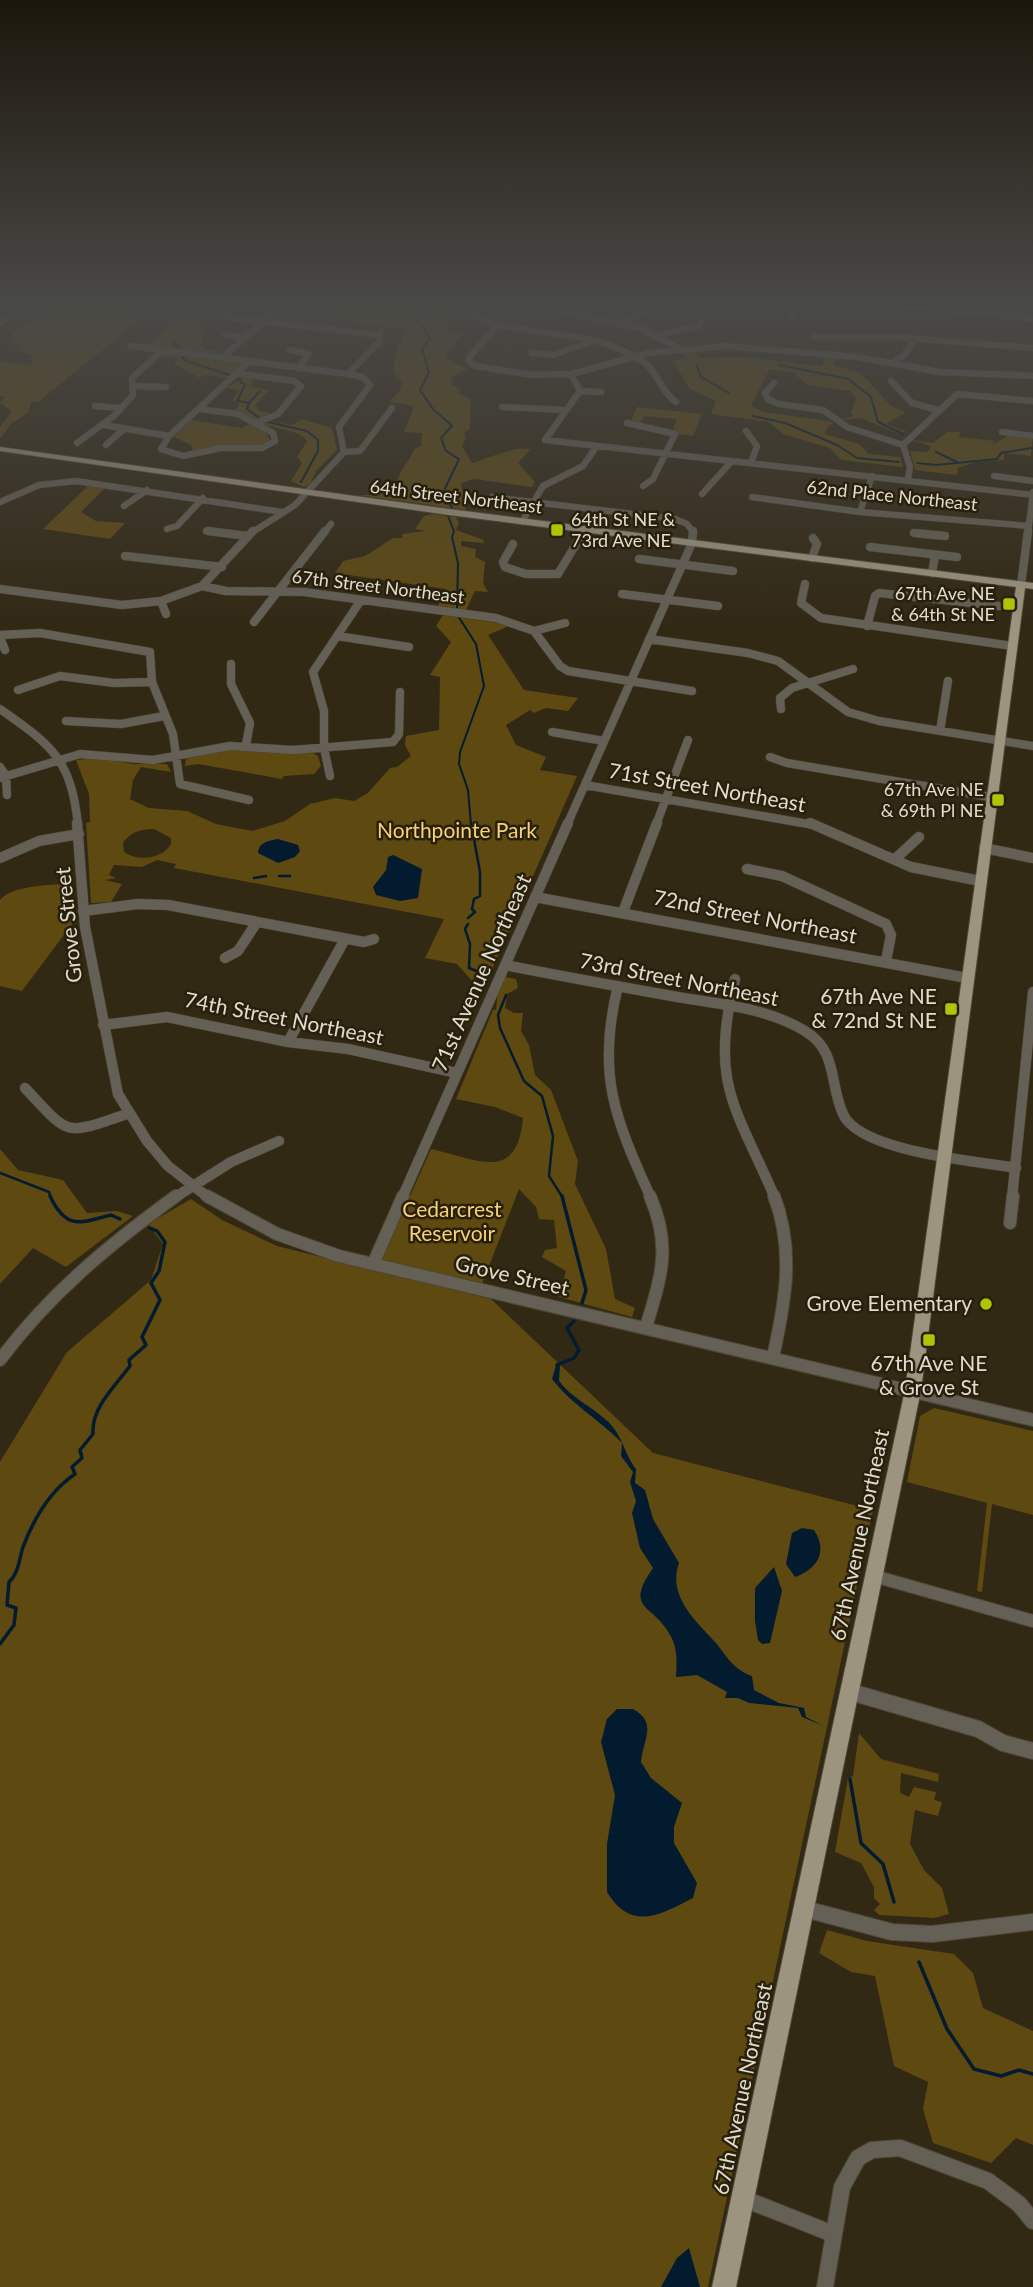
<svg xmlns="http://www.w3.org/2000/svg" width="1033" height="2287" viewBox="0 0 1033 2287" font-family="Lato,sans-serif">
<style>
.green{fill:#5e4911;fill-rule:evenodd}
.water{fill:#031b2e}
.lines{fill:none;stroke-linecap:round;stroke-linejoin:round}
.stream-far2{stroke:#031b2e;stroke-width:2}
.stream-far1{stroke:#031b2e;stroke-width:2.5}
.stream{stroke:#031b2e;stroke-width:3.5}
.minor-far4-casing{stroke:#4e4633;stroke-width:7}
.minor-far3-casing{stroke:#4e4633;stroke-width:9}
.minor-far2-casing{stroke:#4e4633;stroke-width:11}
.minor-far1-casing{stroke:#4e4633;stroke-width:14}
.minor-casing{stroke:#4e4633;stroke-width:18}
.major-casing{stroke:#4e4633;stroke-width:2}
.minor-far4{stroke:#646056;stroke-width:6}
.minor-far3{stroke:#646056;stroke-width:8}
.minor-far2{stroke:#646056;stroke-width:10}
.minor-far1{stroke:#646056;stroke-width:12}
.minor{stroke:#646056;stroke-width:16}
.major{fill:#9d947f;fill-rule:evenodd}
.poi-dot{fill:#b0c501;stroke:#28200b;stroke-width:2.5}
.labels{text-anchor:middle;stroke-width:5;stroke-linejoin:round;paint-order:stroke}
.far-street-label{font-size:18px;fill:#e1dccf;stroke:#28200b}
.far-poi-label{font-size:18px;fill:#e1dccf;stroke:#28200b;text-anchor:end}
.street-label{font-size:21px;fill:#e1dccf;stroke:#28200b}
.park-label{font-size:21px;fill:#f8d175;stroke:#28200b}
.poi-label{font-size:21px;fill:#e1dccf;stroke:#28200b;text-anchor:end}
</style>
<rect width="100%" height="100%" fill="#322915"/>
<path class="green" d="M31 304 85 313 94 310 76 304H159L38 402H31L29 412 10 425 0 439V427L12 411 0 403 5 396H0V361L31 365 32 355 15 350 23 348 7 340 13 339 11 334 19 330 16 327 36 323 38 317 21 312Z
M198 304H240L207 308 197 317 204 335 201 344 206 350 221 352 211 354 146 346Z
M286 304H443L441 315 449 319 447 332 462 333 445 358 467 369 451 378 452 385 461 389 458 393 471 400 470 429 464 433 466 438 462 446 472 463C486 459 520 444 530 450L518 463 535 482 532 487 474 479 461 483 466 510 358 495H377L397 489C396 472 410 462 414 449L421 446 422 433 404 432 414 406 389 402 400 390 402 381 394 373 396 351 406 329 277 312Z
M694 351 699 358 743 357 822 366 825 358H835L833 365 861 373 891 406 906 412 886 424 907 432 897 433 861 418 838 420 854 416 851 413 856 398 850 391 807 385 793 372 769 370 751 406 764 412 828 421 834 423 828 426 825 434 859 444 869 454 900 457 903 467 841 460 830 448 783 434 769 422 711 414 716 401 690 389 673 361 687 359 681 352Z
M165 353 239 362 242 364 227 378 203 375 200 378 174 364 178 359 161 356Z
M245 377 251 378 252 387 269 390 255 405 260 411 268 412V417L258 421 234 411 240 404 232 400 239 390 226 388Z
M637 407 702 414 693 436 679 434 673 429 677 419 644 416 639 426 631 420Z
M302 419 332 428 337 450 316 471 310 484 304 487 291 481 302 463 297 457 307 441C298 429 278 430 264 424L271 421 292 425Z
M191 420 242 428 250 424 266 433 270 440 262 446H217L193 452 191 445 174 437Z
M947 432H960L959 437 995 441 992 445 1011 434 1033 435 1031 456 1004 453V460L975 462 958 468 957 475 915 470 910 451 928 452 931 446 912 440 933 443Z
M88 486 105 488 81 512 96 521 125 523 110 539 43 529Z
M432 514 456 517 459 523 456 530 484 540 483 543 461 541V546L476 549 475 557 485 562 483 583 488 592 475 591 466 610 437 608 446 589 335 573 343 561 365 556 393 538H402V534L425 531 415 529 424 516Z
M443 615 511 625 488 635 524 690 578 698 568 711 546 708 534 713 530 710 506 725 516 745 546 757 540 770 577 776 482 992 457 964 425 958 444 919 174 868 176 864 157 860 142 867 114 865 109 875 116 878 105 880 122 884 111 902 91 903 86 823 90 822 89 794 76 760 96 758 134 764H167L171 772 141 767 133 780 130 799 149 808 187 811 216 824 252 831 285 821 310 804 335 798 354 801 368 793 390 768 397 767 411 756 405 745 406 736 439 730 440 677 430 675 451 642 436 626ZM154 829 171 838V844C162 859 139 862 124 852L123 843C130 832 141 829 154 829Z
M250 750 313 753 318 756 321 766 314 774 284 776 282 779 198 764 185 766 186 759C207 753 228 749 250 750Z
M70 883 72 924 22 991 0 986V900C14 884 50 886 70 883Z
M505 977 516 979 518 988 507 994 505 1008 514 1013H523L521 1031 529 1045 535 1075 551 1090 578 1161 575 1184 606 1249 615 1299 635 1308 632 1317 559 1297 566 1271 542 1257 545 1250 557 1248 554 1220 539 1219 536 1207 519 1189 482 1284 381 1261 431 1149C477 1159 517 1184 523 1118L495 1107 456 1099 493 1010H496L498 990Z
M0 1149 18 1170 63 1180 87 1213 117 1211 133 1216 66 1267 33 1248 0 1284Z
M191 1199 222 1220 277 1246 491 1299 653 1453 873 1510 708 2287H0V1462L67 1352 151 1280 163 1244 148 1224Z
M934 1408 1033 1431V1515L992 1504 982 1592 977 1591 987 1503 907 1482 920 1416Z
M859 1733 881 1759 939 1774 938 1782 901 1773 900 1793 909 1797 914 1787 936 1792 934 1800 942 1802 938 1816 915 1810 910 1844 924 1870 942 1888 949 1914 934 1918 879 1915 874 1910 880 1904 874 1898V1887L861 1863 835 1852 848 1778 853 1776Z
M827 1930 867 1941 954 1954 973 1973 983 2008 1033 2031V2145L1016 2138 991 2163 933 2143 923 2109 928 2082 894 2066 875 1976 851 1972 819 1953Z"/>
<path class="water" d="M278 839 298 845 300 851 295 857 278 863 258 853C259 842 268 841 278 839Z
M393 855 422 869 418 898 400 901 376 895 373 887 386 870 388 857Z
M557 1362 560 1365 559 1381C572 1398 589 1405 605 1419 623 1434 623 1452 636 1469L635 1483 645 1490 653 1519 679 1563C667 1596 696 1621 716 1643 728 1658 733 1669 752 1676L754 1690 779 1703 804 1708 806 1717 824 1726 802 1717 798 1708 749 1703 738 1698H725L727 1692 697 1675 676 1677C677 1659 678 1646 667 1630 650 1604 625 1608 653 1568L640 1548 632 1513 636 1501 630 1482 633 1472 621 1456 622 1443C600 1420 572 1405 552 1379Z
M802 1528 814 1530C828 1551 818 1569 795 1577L786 1564 792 1533Z
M774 1567 782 1591 770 1643 762 1644 758 1640 755 1621V1588Z
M617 1709H633C658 1723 643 1739 641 1762L651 1778 682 1803 674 1827V1843L697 1883 693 1898C660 1915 631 1932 607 1892V1844L615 1795 601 1742 607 1719Z
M689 2248 700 2287H661L677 2258Z"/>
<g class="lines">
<path class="stream-far2" d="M419 304V321L430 339 422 349 429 372 420 390 433 409 452 426 441 438 446 451 459 459 444 491 452 508
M743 326 747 323 745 316
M173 342 179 349
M181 356 186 361 230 375
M696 364 701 377 729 393
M779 365 848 379 871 397 878 422 903 434
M239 380 245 385 237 401 249 403 247 409 261 419
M249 403 260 391
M753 416 785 423 837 445 857 458 899 462
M268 422 307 431 318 440V451L301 482
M936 452 957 462
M917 463 936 465 997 459 1001 453 1032 448
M431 499 445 496
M448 516 454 531 452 537 458 563 457 609
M458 616 476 644 484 686 460 752 459 764 468 790 471 825"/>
<path class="stream-far1" d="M279 876H290
M254 878 266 876
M468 918 475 912 472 909 474 899 480 896V872L471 823
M468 924 465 929 470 944 469 968 484 974
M506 995 498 1015 500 1028 524 1081 542 1096 553 1136 549 1176 563 1198
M0 1173 49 1192 51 1198"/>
<path class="stream" d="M50 1196C67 1232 82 1222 111 1215L120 1219
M562 1196 586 1290 582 1303
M557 1365 574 1358 579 1350 567 1328 574 1321
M0 1644 14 1625 16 1608 7 1605 9 1582C19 1573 19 1559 23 1547 34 1518 50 1491 75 1474L72 1467 82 1458 80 1450 93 1434C91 1408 115 1386 130 1366L129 1360 146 1345 142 1337 160 1300 151 1283 159 1271 165 1242 157 1231 150 1228
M850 1779 861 1843 883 1864 894 1902
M919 1962 947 2029 974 2069 1001 2076 1019 2070 1033 2074"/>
<g class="minor-far4-casing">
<path id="minor-far4" d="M471 304 474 315 489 322C539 337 596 330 642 361 658 371 660 391 676 402
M548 304 564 312 640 328 680 349
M889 304 1033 318
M226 317 378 335
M791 317 798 304
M0 323 26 304
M623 323 643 313
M498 325 470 356 469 361 475 366 533 375 571 374 649 353 726 346 858 357 939 372 1033 376
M225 335 245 338
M658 335 699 326 702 319
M814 337H897L1033 348
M131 346 348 374 363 377 370 385 339 427 344 452 295 505 251 533
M290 350 309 354 298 368
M532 353 553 355 595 340
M222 358 283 304
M892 364 905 354 915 339
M240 374 294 381 301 386 278 414 256 423
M348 374 379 342 381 331
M571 374 580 391 545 440 1033 495
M891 381 912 403 938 410
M774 383 765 393 768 399 779 404 823 410 847 427 903 445
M132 386 166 387
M580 391 601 392
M95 406 119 408
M502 407 563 410
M200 409 238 414 273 433 275 441 262 448H221L183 456 161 449 169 436 250 361
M627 423 675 434 653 479 643 486
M104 425 169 436
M746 431 757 446 751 463
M1002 432 1033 436
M77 443 115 415 133 395 132 378 163 350
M106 445 124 429
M344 452 360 451 392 408
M994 476 1033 481
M908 480 910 467 903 445 957 394 1033 401
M702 494 732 461
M492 497 675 519 687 524 694 533
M752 497 860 512 1029 526
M0 502 39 485 76 481 282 512
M124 506 147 490
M860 512 872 476
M522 522 543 486 583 466 596 447
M167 529 177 526 203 498
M206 531 223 533
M324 533 331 524
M583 533 585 530
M1028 533 1033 492"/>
</g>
<g class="minor-far3-casing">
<path id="minor-far3" d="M208 531 248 536
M914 533 945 536
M513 544 503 562 505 567 526 574H558L584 531
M870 547 957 557
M125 556 222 567
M812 558 817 544 813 538
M639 559 733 571
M932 573 935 555
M805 584 801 603 821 618 1012 646
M1021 585 1028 531
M202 586 253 531
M0 589 122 605 161 601 202 586 226 591 304 592 496 618 534 631 560 666 568 671 692 691
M622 594 718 606
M161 601 166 614
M254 622 325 531
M867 626 875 596 879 593 999 606
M534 631 565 623
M0 635 40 633 150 652 152 682 173 734 180 784 249 800
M337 636 409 647
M0 637 5 650
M649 639 748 653 778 661 848 712 879 721 1033 746
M231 664V684L250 723 246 745
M18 690 60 676 114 683 152 682
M0 709C51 745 71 758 78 825
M781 709 780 698 792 688 853 669
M66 721 121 724 164 716
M940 731 948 681
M552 732 604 741
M770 757 787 763 990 797
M0 767 6 776 7 795
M330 776 324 748V711L313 672 361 600
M0 778 80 754 153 760 230 746 293 750 393 742 399 734 400 692
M585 785 814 825
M567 825 692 543 693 531
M656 825 688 740"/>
</g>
<g class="minor-far2-casing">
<path id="minor-far2" d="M77 823 85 927 118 1094 147 1141 168 1166 209 1198
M810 823 911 867 980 881
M984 848 1033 858
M0 858 39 841 79 834
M895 859 919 837
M747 869 782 876 886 924 891 935 886 961
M535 897 967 978
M83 911 138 904 168 905 364 942 374 939
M623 912 657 823
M225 958 238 951 257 922
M505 965C561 976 616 986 672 996 716 1004 766 1007 805 1031 838 1051 829 1083 843 1114 860 1152 977 1161 1016 1168
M735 979C709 1084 736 1107 775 1198
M618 986C596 1074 615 1119 651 1198
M103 1025 167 1017 288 1042 348 1049 457 1073
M288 1042 345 939
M25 1088C70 1136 63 1136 127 1114
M174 1198 231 1162 279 1141
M402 1198 568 823
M1012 1198 1033 992"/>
</g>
<g class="minor-far1-casing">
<path id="minor-far1" d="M207 1196 277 1234 339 1256 1033 1420
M1010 1223 1013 1196
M373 1264 403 1196
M646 1327C661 1277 672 1247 650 1196
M773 1357C785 1303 795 1250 774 1196
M0 1360C49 1294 110 1244 176 1196
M874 1576 1033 1621"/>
</g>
<g class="minor-casing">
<path id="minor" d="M851 1692 978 1729 1003 1743 1033 1751
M805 1909 892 1932 932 1934 1033 1922
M742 2198 833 2234
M825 2287 842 2187 858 2158 872 2150 900 2148 988 2181 1019 2204 1033 2221"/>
</g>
<g class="major-casing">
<path id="major" d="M0 447 449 509 1033 583V589L1025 588 921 1390 736 2287H712L905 1390 1016 587 449 515 0 451Z"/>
</g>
<use href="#minor-far4" class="minor-far4"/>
<use href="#minor-far3" class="minor-far3"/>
<use href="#minor-far2" class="minor-far2"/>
<use href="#minor-far1" class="minor-far1"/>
<use href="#minor" class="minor"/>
<use href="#major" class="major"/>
</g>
<linearGradient id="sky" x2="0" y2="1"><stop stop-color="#1c170c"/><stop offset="0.49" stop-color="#494946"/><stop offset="1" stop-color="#494946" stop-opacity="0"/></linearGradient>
<rect width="1033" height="624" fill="url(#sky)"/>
<g class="poi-dot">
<rect x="550" y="523" width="14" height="14" rx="3.5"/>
<rect x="1002" y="597" width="14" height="14" rx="3.5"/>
<rect x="991" y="793" width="14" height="14" rx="3.5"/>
<rect x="944" y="1002" width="14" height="14" rx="3.5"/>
<circle cx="986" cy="1304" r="7"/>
<rect x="922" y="1333" width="14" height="14" rx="3.5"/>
</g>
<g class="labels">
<g class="far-street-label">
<text transform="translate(892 496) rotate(6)" y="6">62nd Place Northeast</text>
<text transform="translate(456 497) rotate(7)" y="6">64th Street Northeast</text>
<text transform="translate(378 587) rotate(7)" y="6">67th Street Northeast</text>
</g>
<g class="far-poi-label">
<text x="571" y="526" text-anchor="start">64th St NE &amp;<tspan x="571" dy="21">73rd Ave NE</tspan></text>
<text x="995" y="600">67th Ave NE<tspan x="995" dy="21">&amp; 64th St NE</tspan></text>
<text x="984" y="796">67th Ave NE<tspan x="984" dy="21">&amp; 69th Pl NE</tspan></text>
</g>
<g class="street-label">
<text transform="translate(707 788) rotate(10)" y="7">71st Street Northeast</text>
<text transform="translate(755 917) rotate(11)" y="7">72nd Street Northeast</text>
<text transform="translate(69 925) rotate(-96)" y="7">Grove Street</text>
<text transform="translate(482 973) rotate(-66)" y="7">71st Avenue Northeast</text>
<text transform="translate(679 980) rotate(11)" y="7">73rd Street Northeast</text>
<text transform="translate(284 1019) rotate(11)" y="7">74th Street Northeast</text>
<text transform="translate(512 1276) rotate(13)" y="7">Grove Street</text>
<text transform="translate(860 1535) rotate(-78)" y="7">67th Avenue Northeast</text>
<text transform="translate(743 2089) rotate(-78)" y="7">67th Avenue Northeast</text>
</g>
<g class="park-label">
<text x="457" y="838">Northpointe Park</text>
<text x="452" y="1217">Cedarcrest<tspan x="452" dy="24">Reservoir</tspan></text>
</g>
<g class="poi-label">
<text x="937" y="1004">67th Ave NE<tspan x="937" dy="24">&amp; 72nd St NE</tspan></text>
<text x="972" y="1311">Grove Elementary</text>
<text x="929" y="1371" text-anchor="middle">67th Ave NE<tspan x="929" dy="24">&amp; Grove St</tspan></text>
</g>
</g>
</svg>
